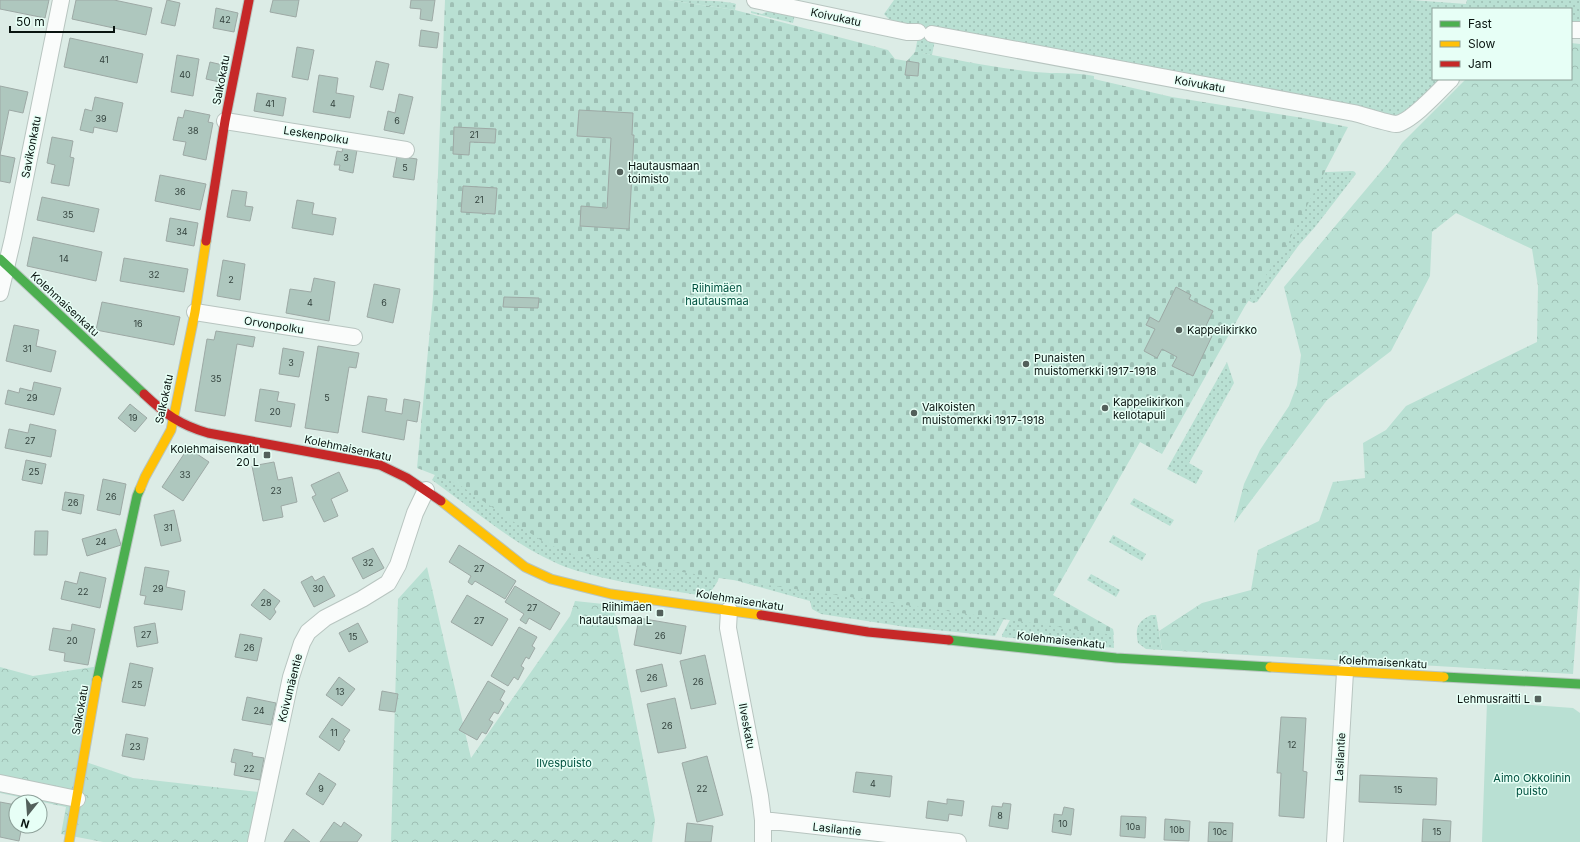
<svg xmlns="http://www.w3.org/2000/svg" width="1580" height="842" viewBox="0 0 1580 842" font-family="Inter,sans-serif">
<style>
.grass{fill:url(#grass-dots)}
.forest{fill:url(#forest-crowns)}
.cemetery{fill:url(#cemetery-stones)}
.park{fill:#b9e0d3}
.building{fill:#aec7be;stroke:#9da9a5}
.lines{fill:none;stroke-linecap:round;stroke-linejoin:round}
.street-casing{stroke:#b8c5c0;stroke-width:18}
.fast-casing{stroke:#b8c5c0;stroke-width:11}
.slow-casing{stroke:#b8c5c0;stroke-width:11}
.jam-casing{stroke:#b8c5c0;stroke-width:11}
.street{stroke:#fafcfb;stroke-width:16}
.fast{stroke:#4caf50;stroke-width:9}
.slow{stroke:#ffc107;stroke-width:9}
.jam{stroke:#c62828;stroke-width:9}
.poi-dot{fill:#53605b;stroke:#e7fff6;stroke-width:1.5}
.labels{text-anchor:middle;stroke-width:3;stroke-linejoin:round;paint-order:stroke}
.number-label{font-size:9px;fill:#32413c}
.street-label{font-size:11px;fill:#091410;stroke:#e7fff6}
.poi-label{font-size:11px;fill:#091410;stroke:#e7fff6;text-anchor:start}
.park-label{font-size:11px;fill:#00513f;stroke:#e7fff6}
</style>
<defs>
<pattern id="grass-dots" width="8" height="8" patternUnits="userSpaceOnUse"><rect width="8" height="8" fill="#b9e0d3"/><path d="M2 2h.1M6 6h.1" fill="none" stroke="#9ebfb4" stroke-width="1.8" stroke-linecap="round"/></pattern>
<pattern id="forest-crowns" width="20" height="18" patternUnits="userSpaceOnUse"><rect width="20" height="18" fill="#b9e0d3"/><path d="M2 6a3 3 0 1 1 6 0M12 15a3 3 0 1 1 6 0" fill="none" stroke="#9ebfb4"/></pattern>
<pattern id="cemetery-stones" width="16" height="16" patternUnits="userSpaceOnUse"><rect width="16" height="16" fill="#b9e0d3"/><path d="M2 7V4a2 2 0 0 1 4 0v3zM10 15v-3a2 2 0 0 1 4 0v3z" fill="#9ebfb4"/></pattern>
</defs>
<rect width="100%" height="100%" fill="#dcece6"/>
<path class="grass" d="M668 0C682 0 726 0 736 4L735 10Z
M894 0H1411L1466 4 1467 0H1580V22L1571 21V9H1433V79H1444L1423 100 1397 117 1303 97 897 22 889 19 884 14Z
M770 10 795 14 793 23 751 13V11L762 14Z
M918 37 935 40 932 55 915 52Z
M1269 169 1328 172 1353 171 1355 172 1356 174 1315 227 1299 245 1257 302 1253 303 1209 279Z
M1227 362 1234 383 1189 463 1203 471 1196 484 1167 469Z
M436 473 720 572C719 582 713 590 705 596 670 591 635 585 600 577 585 573 568 569 554 562 511 542 470 507 432 480Z
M1134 498 1174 520 1170 526 1130 504Z
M1113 535 1146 554 1142 561 1109 542Z
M1091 574 1120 590 1116 597 1087 580Z
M736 575 1005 617 995 636 906 627 821 614 812 609 810 601 741 582 735 580Z
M1151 615H1156L1162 650 1146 649 1138 643C1135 628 1137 622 1151 615Z
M1011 618 1113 629 1114 648 1002 637V635Z"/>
<path class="forest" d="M1571 43 1580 44V575L1573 674 1162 650 1159 631 1202 603 1251 590 1258 550 1319 521 1333 482 1365 478 1363 443 1386 430 1406 406 1537 342 1538 286 1532 249 1456 213 1432 232 1430 276 1391 351 1327 400 1234 523 1244 484 1260 450 1289 406 1297 385 1301 355 1284 287 1389 162 1402 143 1466 79H1571Z
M427 567 471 758 570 616 575 601 613 605 655 820 652 842H391L398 599Z
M100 666 80 760 133 778 259 792 249 842H103L61 834 66 807 0 793V667L33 676Z"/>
<path class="cemetery" d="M445 0H668L735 10 888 50 895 59 907 61 915 52H917C957 60 995 68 1035 72 1055 74 1075 72 1094 76V79L1172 97 1303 118 1348 127 1285 248 1245 306 1162 454 1140 442 1053 595 1113 629 1114 635 719 578 572 554 545 543 458 484 417 468 433 297Z"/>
<path class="park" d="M1487 702 1573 708 1580 713V842H1482Z"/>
<path class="building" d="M0 0H49L45 18 0 9Z
M76 0H114L152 8 146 35 72 19Z
M167 0 180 3 175 26 161 23Z
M273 0H299L296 17 270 12Z
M411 0H435L432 21 420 19 421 9 410 8Z
M216 8 238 13 234 32 213 28Z
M421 30 439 33 437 48 419 46Z
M70 38 143 54 137 83 64 67Z
M297 47 314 50 308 80 292 77Z
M177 55 199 59 193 96 171 92Z
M376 61 389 64 383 90 370 87Z
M907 61 919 63 918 76 905 75Z
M210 62 227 66 224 83 206 79Z
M319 75 338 78 336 93 354 96 350 118 313 112Z
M0 86 28 92 23 113 9 110 0 155 15 158 10 183 0 181Z
M257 93 286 98 283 116 254 111Z
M399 94 413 97 404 134 384 130 388 111 395 113Z
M95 97 123 103 117 132 94 127 93 133 80 130 85 109 92 111Z
M185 110 210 115 208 122 213 123 206 160 183 155 186 142 173 140 178 117 183 118Z
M579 110 633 113 632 135H634L629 229 580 226 581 206 607 208 611 138 577 136Z
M454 127 496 129 495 143 470 142 469 155 453 154Z
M52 137 73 141 70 157 74 158 69 186 51 183 55 165 47 163Z
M343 147 357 150 353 173 339 170 340 165H334L337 151 342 152Z
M397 156 417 159 414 180 393 177Z
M160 175 206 184 200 210 155 201Z
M463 186 497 188 495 214 461 212Z
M232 190 247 192 245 206 253 207 250 221 227 217Z
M42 197 99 209 94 232 37 220Z
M297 200 314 203 312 214 336 218 333 235 292 228Z
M170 218 198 223 194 246 166 241Z
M33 237 102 252 96 281 27 266Z
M124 258 188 269 184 292 120 281Z
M223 260 245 264 240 300 217 296Z
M314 278 335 282 329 321 286 313 290 289 311 292Z
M374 284 400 289 393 323 367 317Z
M1176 287 1191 295 1189 299 1213 311 1203 332 1212 336 1193 376 1172 366 1177 357 1162 349 1157 358 1144 351 1155 329 1146 325 1150 317 1159 322Z
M504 297 539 298 538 308 503 307Z
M102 302 180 317 174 345 96 330Z
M14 325 39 330 36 346 56 351 51 372 6 361Z
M216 331 255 337 253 347 237 344 225 416 195 411 207 339 214 340Z
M318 346 359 353 356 368 349 367 338 433 305 428Z
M283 348 304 352 299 377 279 374Z
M34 382 61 388 54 415 5 404 8 390 19 393 20 388 32 391Z
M260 389 279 392 277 401 295 404 291 427 255 421Z
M368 396 387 399 385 411 402 414 404 399 420 402 417 422 407 420 404 440 362 432Z
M130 404 147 418 135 432 118 418Z
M30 424 56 430 51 457 5 448 9 429 28 433Z
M188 448 209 462 183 501 162 487Z
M26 460 46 464 42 484 22 480Z
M274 462 278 480 292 477 297 502 281 506 283 517 263 521 252 466Z
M339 472 348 491 331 499 338 516 324 522 312 497 316 495 311 485Z
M103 479 126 484 120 515 97 510Z
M65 492 84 495 81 514 62 510Z
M174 510 181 541 161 546 154 515Z
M116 529 121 545 87 556 82 539Z
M35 531H48L47 555H34Z
M459 545 516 581 505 599 475 581 472 585 468 582 471 576 449 562Z
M373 548 384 568 363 579 352 558Z
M145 567 169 571 166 587 185 591 182 610 144 604 146 596 140 595Z
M80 572 106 578 100 608 61 599 65 581 77 584Z
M312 576 315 581 324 576 335 596 314 607 301 582Z
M515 586 560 613 550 630 529 618 526 624 520 620 524 614 505 602Z
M264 589 280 601 274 609 276 612 270 620 251 605Z
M467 595 508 619 492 646 451 622Z
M639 618 686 626 681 654 634 645Z
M155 623 158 643 137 647 134 627Z
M358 623 368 642 349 652 339 633Z
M72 624 95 629 88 665 64 661 65 653 49 650 53 628 71 631Z
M519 627 537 637 532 646 535 648 529 659 526 657 521 666 524 668 518 680 514 677 508 686 491 676Z
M240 634 262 638 257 661 235 657Z
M705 655 716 704 691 709 680 661Z
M130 663 153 668 145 706 122 702Z
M662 664 667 686 641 692 636 670Z
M339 677 355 689 342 706 326 695Z
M488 681 505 691 500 700 504 703 498 714 494 712 489 720 493 722 486 734 482 732 477 740 459 730Z
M382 691 398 694 395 712 379 710Z
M247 697 276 703 271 725 242 720Z
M675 698 686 748 658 753 647 704Z
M1281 717 1306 718 1303 771 1307 772 1304 818 1279 816 1281 773H1277Z
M332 718 350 730 343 740 345 741 339 751 319 737Z
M126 734 148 738 144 760 122 756Z
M234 749 253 753 252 756 264 758 260 780 234 775 236 763 231 762Z
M707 756 723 815 697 822 682 763Z
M856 772 892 776 890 797 853 792Z
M319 773 336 784 323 805 306 794Z
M1360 775 1437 778 1436 805 1359 802Z
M947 799 964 801 962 816 949 814 948 821 926 818 928 801 947 804Z
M0 802 16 805V826H22L19 841 0 837Z
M1003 803 1011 804 1008 829 989 826 992 806 1002 807Z
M1064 807 1074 809 1071 835 1052 832 1054 814 1062 815Z
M1121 816 1146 817 1145 838 1120 836Z
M1165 819 1190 821 1189 841 1164 840Z
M1423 819 1451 821 1450 842H1422Z
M334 822 341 827 344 822 362 835 357 842H320Z
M1209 822 1233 823 1232 842H1208Z
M687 823 713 826 711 842H685Z
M293 829 310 842H284Z"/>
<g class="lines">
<g class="street-casing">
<path id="street" d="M755 0 907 32H918
M1571 30H1580
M932 34 1354 113C1363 115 1389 124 1396 124 1410 123 1440 90 1451 79
M225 121 406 150
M0 293 13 238 61 0
M195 312 354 337
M729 610 728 628 760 796 763 820V842
M0 783 77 799
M763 820 958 842
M256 842 291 677 302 643 308 632 325 618 362 599 388 583 398 565 415 513 426 490
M1335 842 1345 672"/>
</g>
<g class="fast-casing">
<path id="fast" d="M0 259 144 394
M949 640 1116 658 1270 667
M1444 677 1580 684
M97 680 137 496 140 489"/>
</g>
<g class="slow-casing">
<path id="slow" d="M140 489 145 477 171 430 195 312 206 241
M441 501 525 567 551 579 611 594 761 615
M1270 667 1444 677
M69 842 97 680"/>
</g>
<g class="jam-casing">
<path id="jam" d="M206 241 225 121 249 0
M144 394C165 414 180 425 208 433L380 465 407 478 441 501
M761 615 868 632 949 640"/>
</g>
<use href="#street" class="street"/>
<use href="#fast" class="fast"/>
<use href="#slow" class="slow"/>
<use href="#jam" class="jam"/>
</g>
<g class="poi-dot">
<circle cx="620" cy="172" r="4"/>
<circle cx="1179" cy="330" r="4"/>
<circle cx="1026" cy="364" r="4"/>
<circle cx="1105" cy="408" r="4"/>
<circle cx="914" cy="413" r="4"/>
<rect x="263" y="451" width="8" height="8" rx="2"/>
<rect x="656" y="609" width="8" height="8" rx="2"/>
<rect x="1534" y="695" width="8" height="8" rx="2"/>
</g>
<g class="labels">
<g class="number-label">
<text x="225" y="23">42</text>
<text x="104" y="63">41</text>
<text x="185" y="78">40</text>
<text x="270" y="107">41</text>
<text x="333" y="107">4</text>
<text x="101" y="122">39</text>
<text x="397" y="124">6</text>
<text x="193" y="134">38</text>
<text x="474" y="138">21</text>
<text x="346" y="161">3</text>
<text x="405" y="171">5</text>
<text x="180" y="195">36</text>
<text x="479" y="203">21</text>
<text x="68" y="218">35</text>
<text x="182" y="235">34</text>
<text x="64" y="262">14</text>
<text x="154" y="278">32</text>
<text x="231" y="283">2</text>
<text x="310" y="306">4</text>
<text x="384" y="306">6</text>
<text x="138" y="327">16</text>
<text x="27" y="352">31</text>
<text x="291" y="366">3</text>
<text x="216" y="382">35</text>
<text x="32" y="401">29</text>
<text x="327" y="401">5</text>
<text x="275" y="415">20</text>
<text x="133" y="421">19</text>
<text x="30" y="444">27</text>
<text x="34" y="475">25</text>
<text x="185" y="478">33</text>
<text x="276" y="494">23</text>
<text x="111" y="500">26</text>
<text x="73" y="506">26</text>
<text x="168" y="531">31</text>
<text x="101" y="545">24</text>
<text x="368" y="566">32</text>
<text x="479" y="572">27</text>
<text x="158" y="592">29</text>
<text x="318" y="592">30</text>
<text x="83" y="595">22</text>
<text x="266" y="606">28</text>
<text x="532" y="611">27</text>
<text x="479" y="624">27</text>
<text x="146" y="638">27</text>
<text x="660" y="639">26</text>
<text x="353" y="640">15</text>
<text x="72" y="644">20</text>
<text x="249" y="651">26</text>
<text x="652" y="681">26</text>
<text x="698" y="685">26</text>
<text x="137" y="688">25</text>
<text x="340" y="695">13</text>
<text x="259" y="714">24</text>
<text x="667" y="729">26</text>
<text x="334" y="736">11</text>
<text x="1292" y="748">12</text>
<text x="135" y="750">23</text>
<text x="249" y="772">22</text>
<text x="873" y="787">4</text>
<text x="321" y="792">9</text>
<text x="702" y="792">22</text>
<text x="1398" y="793">15</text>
<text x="1000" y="819">8</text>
<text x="1063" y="827">10</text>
<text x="1133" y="830">10a</text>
<text x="1177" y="833">10b</text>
<text x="1220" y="835">10c</text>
<text x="1437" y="835">15</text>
</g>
<g class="street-label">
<text transform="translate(836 17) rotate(12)" y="4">Koivukatu</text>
<text transform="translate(221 80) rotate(-79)" y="4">Salkokatu</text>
<text transform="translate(1200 84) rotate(10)" y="4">Koivukatu</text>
<text transform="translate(316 135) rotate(9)" y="4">Leskenpolku</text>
<text transform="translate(31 147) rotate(-79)" y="4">Savikonkatu</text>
<text transform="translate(65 304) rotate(43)" y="4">Kolehmaisenkatu</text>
<text transform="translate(274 325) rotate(9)" y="4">Orvonpolku</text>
<text transform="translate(164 399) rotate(-78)" y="4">Salkokatu</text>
<text transform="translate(348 448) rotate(12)" y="4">Kolehmaisenkatu</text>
<text transform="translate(740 600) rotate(9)" y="4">Kolehmaisenkatu</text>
<text transform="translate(1061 640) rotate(6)" y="4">Kolehmaisenkatu</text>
<text transform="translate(1383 662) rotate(3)" y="4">Kolehmaisenkatu</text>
<text transform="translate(290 688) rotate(-76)" y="4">Koivumäentie</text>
<text transform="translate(80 710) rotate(-80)" y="4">Salkokatu</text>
<text transform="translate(747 726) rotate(79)" y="4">Ilveskatu</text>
<text transform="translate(1340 757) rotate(-87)" y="4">Lasilantie</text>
<text transform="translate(837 829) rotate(6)" y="4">Lasilantie</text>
</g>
<g class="poi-label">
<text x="628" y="170">Hautausmaan<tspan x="628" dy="13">toimisto</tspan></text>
<text x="1187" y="334">Kappelikirkko</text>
<text x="1034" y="362">Punaisten<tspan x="1034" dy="13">muistomerkki 1917-1918</tspan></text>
<text x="1113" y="406">Kappelikirkon<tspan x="1113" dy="13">kellotapuli</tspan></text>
<text x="922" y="411">Valkoisten<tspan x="922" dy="13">muistomerkki 1917-1918</tspan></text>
<text x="259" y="453" text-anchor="end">Kolehmaisenkatu<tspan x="259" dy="13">20 L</tspan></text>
<text x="652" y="611" text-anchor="end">Riihimäen<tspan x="652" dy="13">hautausmaa L</tspan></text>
<text x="1530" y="703" text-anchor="end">Lehmusraitti L</text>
</g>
<g class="park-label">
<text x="717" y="292">Riihimäen<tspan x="717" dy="13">hautausmaa</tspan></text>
<text x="564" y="767">Ilvespuisto</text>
<text x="1532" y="782">Aimo Okkolinin<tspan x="1532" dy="13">puisto</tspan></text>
</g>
</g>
<rect x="1432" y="8" width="140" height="72" fill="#e7fff6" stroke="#8ea19a"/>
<rect x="1440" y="21" width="20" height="6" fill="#4caf50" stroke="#8ea19a"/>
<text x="1468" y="28" font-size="12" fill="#091410">Fast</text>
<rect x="1440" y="41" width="20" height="6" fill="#ffc107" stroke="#8ea19a"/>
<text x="1468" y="48" font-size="12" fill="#091410">Slow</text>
<rect x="1440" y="61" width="20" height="6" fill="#c62828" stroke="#8ea19a"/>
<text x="1468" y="68" font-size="12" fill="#091410">Jam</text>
<g transform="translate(28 814) rotate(197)"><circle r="19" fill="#e7fff6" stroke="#8ea19a"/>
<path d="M0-3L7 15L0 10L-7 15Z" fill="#53605b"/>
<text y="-6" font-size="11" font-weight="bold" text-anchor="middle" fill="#091410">N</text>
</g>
<path d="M10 26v6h104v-6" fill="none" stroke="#091410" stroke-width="2"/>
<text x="16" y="26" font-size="12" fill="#091410" stroke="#e7fff6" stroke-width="3" paint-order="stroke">50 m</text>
</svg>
